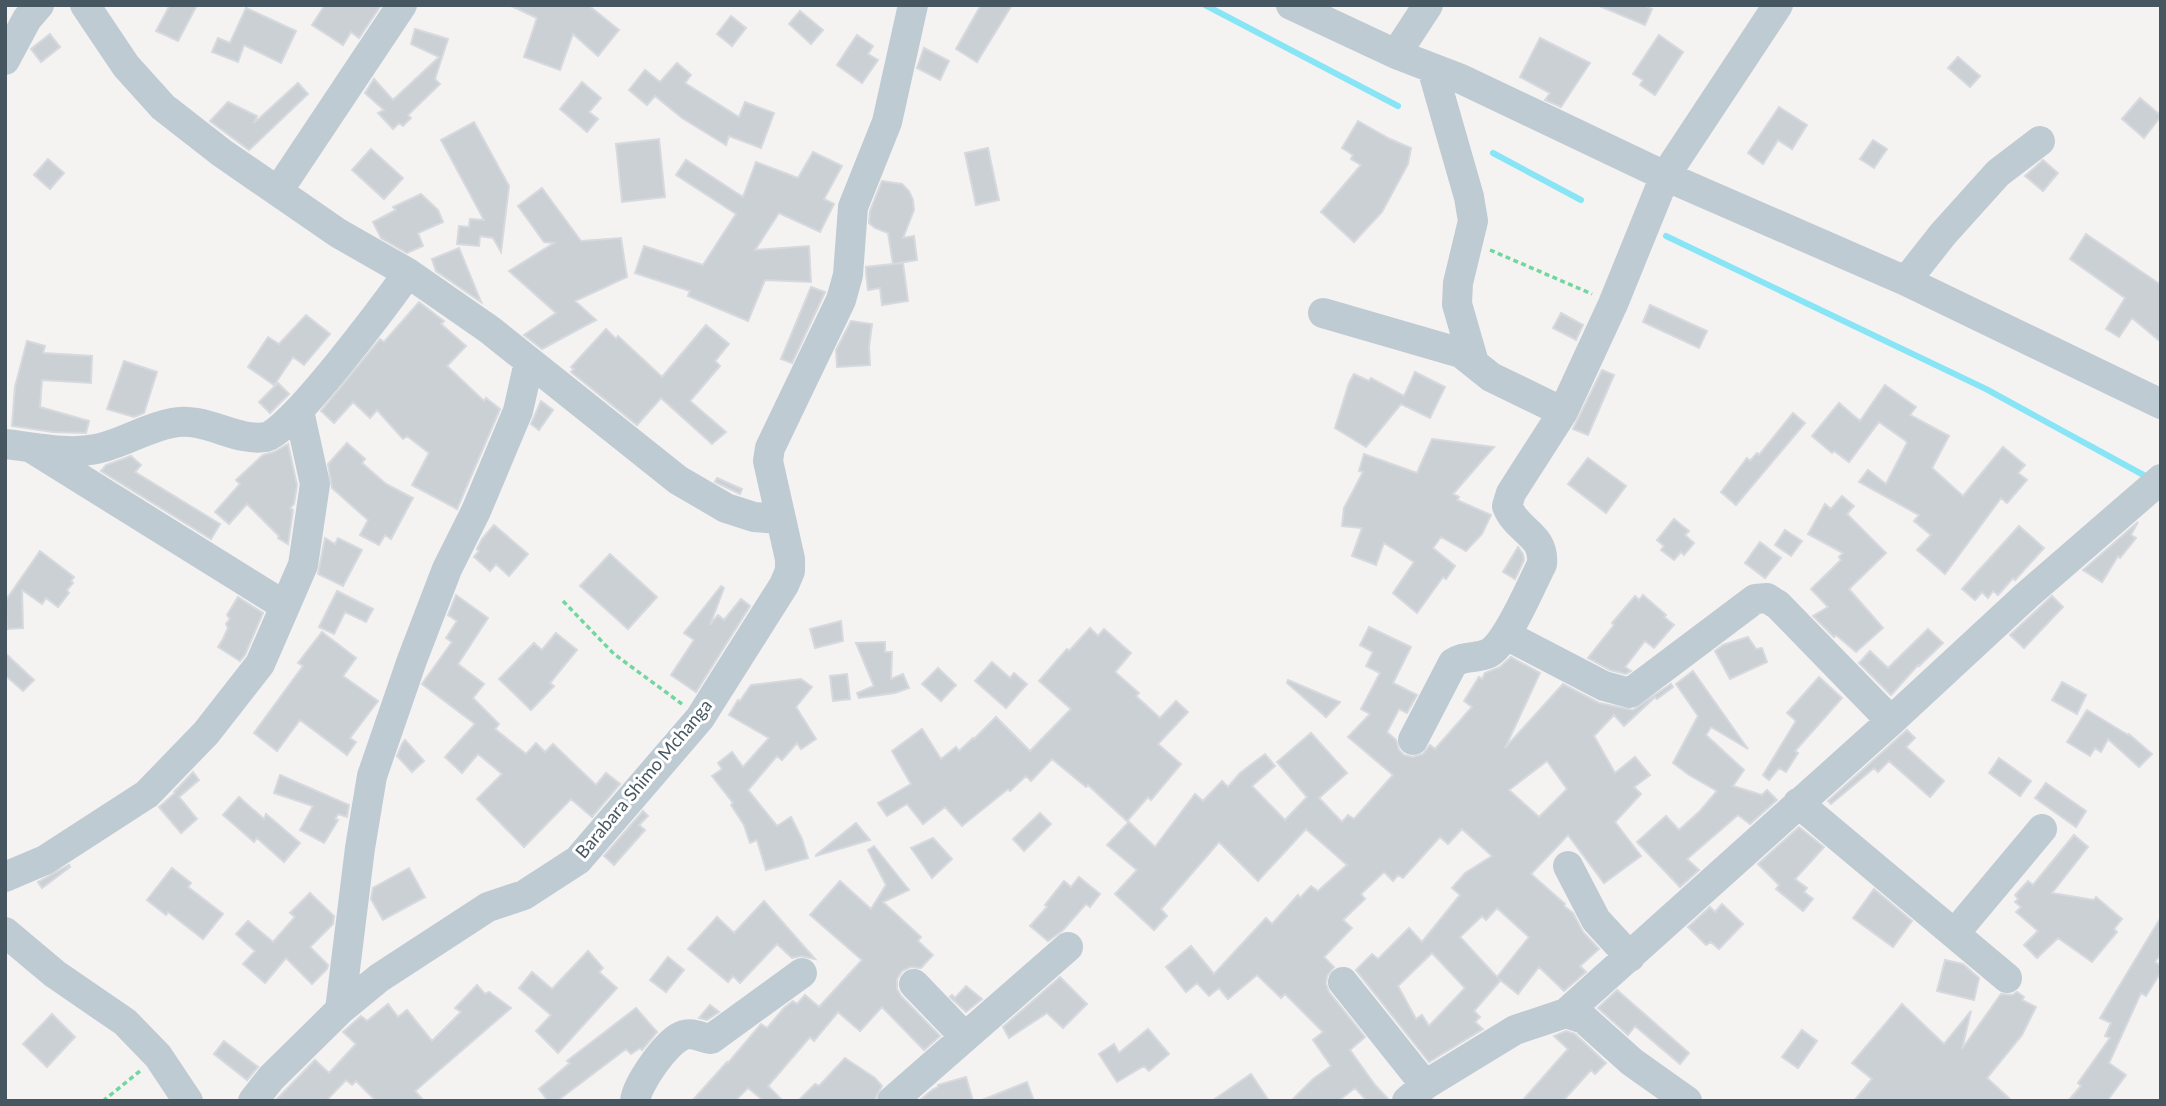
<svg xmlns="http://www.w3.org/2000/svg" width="2166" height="1106" viewBox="0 0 2166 1106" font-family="Lato,sans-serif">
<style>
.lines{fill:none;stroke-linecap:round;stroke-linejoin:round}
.stream{stroke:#87e5f6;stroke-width:6}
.building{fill:#cbd0d5;stroke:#d6d9de;stroke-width:2;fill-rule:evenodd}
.path{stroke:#72d79f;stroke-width:3.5;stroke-dasharray:5 3.5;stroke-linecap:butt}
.minor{stroke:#bfcbd3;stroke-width:30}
.labels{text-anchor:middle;stroke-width:6;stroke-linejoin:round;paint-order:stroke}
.street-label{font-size:18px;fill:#475762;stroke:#fff}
</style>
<rect width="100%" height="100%" fill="#f5f2f2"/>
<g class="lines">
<path class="stream" d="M1205 5 1398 106
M1493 153 1581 200
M1666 236 1986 389 2149 478"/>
</g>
<path class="building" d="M170 5H197L178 41 156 31Z
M325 5H381L359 38 351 32 343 45 312 25Z
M509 5H588L619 30 598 56 573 34 560 70 524 57 537 18Z
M981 5H1012L977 62 956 49Z
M1597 5H1643L1652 9 1645 25Z
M246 8 296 31 281 63 244 45 238 62 212 52 218 38 230 43Z
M800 11 823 30 811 44 789 24Z
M731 16 746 28 732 46 717 34Z
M415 29 448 39 435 79 440 84 408 115 411 118 403 126 399 123 393 129 378 113 384 110 365 93 374 79 393 100 439 57 411 44Z
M50 34 60 47 41 62 31 49Z
M857 35 873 46 868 54 878 60 862 83 837 65Z
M1659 35 1683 52 1655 95 1640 85 1643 80 1633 74Z
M1540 38 1590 63 1561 107 1545 100 1550 93 1520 77Z
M924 48 949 61 940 80 917 68Z
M1958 57 1980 76 1970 87 1948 68Z
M677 63 691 75 685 83 739 117 745 102 774 113 761 148 729 136 726 145 682 118 655 96 647 105 629 90 645 70 660 82Z
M582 82 601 98 589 112 598 119 587 132 560 109Z
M298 83 308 94 249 150 210 121 228 102 257 116 254 123Z
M2140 98 2161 116 2144 138 2122 119Z
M1779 107 1807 125 1792 149 1778 140 1763 164 1748 153Z
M1358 121 1390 139 1411 148 1408 164 1382 212 1354 242 1321 212 1361 165 1351 159 1353 155 1342 148Z
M474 122 509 186 501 252 493 238 480 236 479 246 457 244 459 226 469 227 470 219 484 220 441 140Z
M659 139 665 197 622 202 616 144Z
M1873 140 1887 149 1874 168 1860 159Z
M988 148 999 200 976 205 965 153Z
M371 149 403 178 384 199 352 170Z
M813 152 842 166 824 199 834 204 820 232 779 213 755 250 809 246 811 282 765 280 748 321 688 296 690 291 635 273 644 246 703 265 736 214 676 175 686 160 743 197 756 162 798 178Z
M48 159 64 173 50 189 34 175Z
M2043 160 2058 173 2043 191 2025 176Z
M882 181 902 184 909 191 913 200 914 210 903 238 914 236 917 260 893 264 903 263 908 301 882 305 880 288 868 290 866 273V267L893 264 888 233 875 228 869 223 870 211Z
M542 188 581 241 621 238 627 277 575 301 596 320 542 349 524 335 556 313 509 271 554 243 544 242 518 206Z
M421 194 438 210 443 222 418 233 423 246 407 253 381 238 373 222 396 210 393 207Z
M2086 234 2161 285V342L2132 318 2119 337 2106 329 2125 298 2070 259Z
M459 248 481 302 436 271 432 259Z
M811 287 825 292 792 363 781 359Z
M419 302 444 321 441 324 466 346 447 366 484 401 486 398 500 409 457 509 412 485 429 453 407 436 403 439 377 410 370 418 353 402 334 423 321 411 380 339 384 342Z
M1650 305 1707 331 1699 348 1643 322Z
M1561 313 1583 325 1576 340 1553 328Z
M306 315 330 334 304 365 293 357 274 385 248 367 268 337 279 344Z
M851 321 872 324 869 347 870 365 837 367 836 350Z
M706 325 729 344 715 361 720 366 690 401 726 432 712 444 661 398 637 425 571 372 574 369 571 367 606 329 616 339 618 336 662 377Z
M27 341 45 346 43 353 92 356 91 383 42 380 40 407 89 421 86 433 53 432 12 426 15 387Z
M124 361 157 372 144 413 134 417 107 409Z
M1602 370 1614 375 1588 435 1573 429Z
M1415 372 1445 387 1430 418 1401 404 1366 447 1335 428 1349 383 1354 374 1369 381 1371 378 1404 396Z
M278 383 289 394 270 413 259 402Z
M1885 385 1916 407 1910 415 1949 436 1932 468 1963 496 2003 447 2025 465 2018 473 2027 480 2007 503 2001 498 1945 574 1917 550 1931 535 1914 521 1919 515 1859 482 1868 470 1886 484 1907 443 1906 441 1879 422 1849 462 1834 451 1832 453 1812 436 1839 403 1860 421Z
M541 401 553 410 539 430 531 424Z
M1793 413 1805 423 1736 505 1721 492 1747 458 1750 461 1757 453 1759 455Z
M1432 439 1494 447 1453 494 1459 497 1457 500 1491 515 1482 534 1466 551 1441 537 1433 548 1455 566 1446 579 1443 577 1417 613 1393 593 1414 562 1384 543 1376 565 1352 556 1362 528 1342 526 1344 508 1363 472 1359 471 1364 454 1417 473Z
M347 443 365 459 362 463 386 484 413 498 391 539 385 535 379 545 360 535 368 520 332 488 328 464Z
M288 444 297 485 294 504 290 508 293 510 288 544 278 538 279 536 247 504 229 524 215 512 240 484 236 480 263 455 274 452Z
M131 456 141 465 135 472 220 524 211 539 101 471 106 465Z
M1588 458 1626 486 1606 513 1568 484Z
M717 478 742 489 740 494 715 482Z
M1842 496 1854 506 1847 514 1886 553 1849 589 1883 628 1856 652 1836 635 1834 637 1813 616 1828 607 1811 589 1841 560 1839 557 1843 553 1808 534 1825 504 1831 509Z
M1674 519 1689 531 1685 535 1694 543 1684 555 1681 552 1674 560 1661 550 1664 546 1657 540Z
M2138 522 2131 535 2136 538 2120 558 2118 556 2102 582 2083 570Z
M494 525 528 554 509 576 496 564 490 571 474 557 479 551 477 549 482 539Z
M2019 526 2044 548 2015 580 2013 578 1998 595 1993 591 1988 598 1982 592 1975 600 1962 589Z
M1785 530 1802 541 1791 556 1775 545Z
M325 538 335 544 338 538 362 550 343 586 318 574Z
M1760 542 1781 558 1765 578 1745 563Z
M1518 547 1523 554 1524 560 1515 579 1503 572Z
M40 551 74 577 71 581 73 583 67 590 69 593 58 607 46 598 42 604 22 590 23 628 7 629 6 600Z
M610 554 657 597 628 629 580 586Z
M721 586 724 588 710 625 718 615 724 620 741 599 750 606 696 692 671 675 694 640 684 633Z
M337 591 373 609 366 622 345 612 334 634 319 627Z
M456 595 488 618 458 664 484 684 473 698 499 724 495 729 526 754 536 743 545 752 553 744 596 785 606 773 620 784 592 817 571 799 524 847 477 799 502 774 478 754 462 773 445 757 475 724 422 684 452 642 446 638 457 621 448 615Z
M1643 595 1666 615 1664 617 1674 625 1654 648 1645 641 1625 667 1631 671 1626 674 1610 670 1588 658 1614 625 1612 623 1635 596 1639 600Z
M2052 596 2063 607 2024 648 2010 635Z
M238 597 263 613 245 655 240 661 218 647 223 639 228 628 226 624 230 619 227 615Z
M841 621 843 641 815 648 810 629Z
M1369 627 1411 647 1393 683 1417 695 1407 713 1399 709 1387 732 1396 740 1399 750 1404 755 1413 757 1423 754 1430 745 1435 749 1472 707 1464 701 1479 677 1482 679 1485 673 1500 667 1511 657 1540 673 1505 748 1563 684 1599 703 1633 710 1671 684 1673 687 1657 699 1655 697 1624 726 1614 715 1594 736 1615 773 1635 757 1650 775 1634 787 1641 794 1615 822 1641 856 1604 883 1568 835 1531 874 1565 904 1564 906 1573 913 1583 932 1599 949 1580 966 1586 972 1564 991 1539 967 1518 994 1499 979 1500 981 1474 1011 1480 1017 1475 1022 1483 1029 1429 1062 1356 970 1372 954 1378 959 1409 928 1422 942 1460 895 1452 888 1465 873 1492 856 1462 829 1448 844 1440 837 1403 878 1398 875 1393 881 1384 872 1361 894 1365 899 1343 920 1352 928 1324 957 1334 967 1327 976 1326 984 1329 992 1365 1037 1350 1050 1375 1085 1390 1101H1367L1355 1088 1338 1101H1291L1313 1079 1331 1066 1313 1040 1323 1032 1285 994 1281 998 1257 975 1228 999 1219 988 1209 996 1197 983 1186 992 1166 967 1191 946 1214 974 1266 918 1272 924 1298 895 1300 898 1311 886 1318 891 1347 865 1306 829 1258 881 1219 842 1161 909 1167 916 1154 930 1115 894 1137 870 1107 845 1129 822 1155 847 1195 794 1203 801 1222 781 1228 787 1240 773 1265 754 1275 766 1252 786 1285 820 1307 797 1277 762 1311 733 1347 773 1319 798 1342 822 1348 815 1354 819 1393 775 1348 737 1370 714 1361 709 1380 673 1366 666 1373 652 1360 645ZM1547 761 1567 789 1539 817 1509 790ZM1497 908 1529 937 1497 977 1460 937 1482 916 1486 920ZM1432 953 1465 988 1429 1026 1422 1015 1416 1019 1398 986Z
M1090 628 1098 636 1104 629 1131 653 1115 672 1139 693 1136 696 1160 718 1176 701 1188 712 1158 744 1181 764 1151 800 1148 797 1127 821 1088 785 1086 787 1052 759 1031 781 1026 776 1010 791 1008 789 962 826 945 807 923 824 907 804 887 816 878 803 911 784 892 751 922 729 941 759 956 747 959 751 973 738 974 739 996 717 1030 751 1071 709 1039 681 1067 649 1069 651Z
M1928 629 1943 643 1919 666 1918 665 1891 695 1859 663 1870 651 1888 668Z
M322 632 356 658 343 676 378 701 350 738 356 742 347 755 300 720 277 751 254 733 303 666 298 663Z
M556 633 577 650 550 683 554 686 531 710 499 679 534 643 542 650Z
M1748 637 1756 649 1762 648 1767 662 1730 679 1715 651 1723 645Z
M885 642V652H892L891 679 903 674 909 688 895 693 859 698 857 693 874 686 856 643Z
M5 653 34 680 23 691 5 675Z
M992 662 1010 678 1014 673 1027 684 1006 708 975 681Z
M938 668 956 685 941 701 922 684Z
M1693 671 1748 749 1711 727 1706 735 1744 770 1733 786 1762 795 1767 790 1777 800 1750 824 1738 815 1687 859 1699 870 1680 887 1637 842 1666 816 1679 830 1700 811 1717 791 1689 775 1673 763 1698 716 1676 684Z
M847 674 850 699 833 701 830 676Z
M1819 677 1842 698 1795 751 1798 753 1786 772 1779 768 1769 780 1763 775 1796 721 1787 713Z
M801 679 812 687 796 707 816 739 801 749 797 743 782 760 777 756 748 790 777 826 791 817 802 839 808 858 766 870 757 840 750 843 744 825 731 805 733 803 712 776 722 769 718 763 732 752 743 767 769 738 729 715 738 700 740 701 751 685Z
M1288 680 1340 702 1326 717 1287 683Z
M2062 682 2086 695 2077 714 2052 700Z
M2087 710 2128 735 2129 734 2152 754 2139 767 2108 739 2101 752 2095 748 2090 756 2067 742Z
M1907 730 1915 738 1906 747 1944 781 1930 797 1889 761 1878 772 1874 768 1831 804 1828 801Z
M405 740 424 761 412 772 397 756 402 744Z
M1999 758 2031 781 2020 796 1989 773Z
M193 772 199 780 179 797 197 819 181 833 159 807 175 793 174 792Z
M280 775 349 805 347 817 338 814 335 819 338 820 324 843 300 830 313 806 274 793Z
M2046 783 2086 811 2076 827 2035 798Z
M239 797 264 819 266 814 300 843 284 862 257 838 254 842 223 815Z
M643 811 648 816 639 825 645 830 614 865 604 856Z
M1040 813 1051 824 1024 851 1013 839Z
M856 823 870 840 816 856V855Z
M1799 827 1824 847 1795 879 1807 888 1804 892 1813 899 1803 911 1776 889 1779 885 1758 864Z
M2074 835 2088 847 2052 893 2094 900 2096 897 2122 919 2114 929 2117 932 2092 962 2058 938 2037 958 2024 945 2038 931 2016 912 2021 907 2015 902 2018 899 2015 895 2028 881 2033 885Z
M933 838 952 859 932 878 911 848Z
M874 846 909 890 883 902 921 937 918 941 933 955 921 968 910 967 902 971 897 979V989L901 996 940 1036 924 1050 882 1007 860 1031 838 1012 814 1041 810 1037 768 1086 783 1101H764L748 1088 735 1101H692L727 1062 728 1063 761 1024 767 1028 784 1008 793 1001 797 1004 805 995 819 1007 862 960 810 915 840 881 871 909 886 885 868 850Z
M69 865 70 867 42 888 38 882Z
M172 868 191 883 188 887 223 914 203 939 168 912 166 915 147 900Z
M409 868 425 897 383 920 371 899 373 888Z
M1079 877 1100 894 1090 907 1086 904 1063 930 1048 941 1030 926 1047 907 1045 905 1064 881 1071 887Z
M1874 889 1912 921 1893 947 1853 918Z
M310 893 334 916 333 924 310 947 328 965 327 969 312 984 286 958 265 983 243 964 255 951 236 934 248 921 273 942 295 917 290 913Z
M764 901 815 959 801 956 792 958 777 944 740 983 733 976 728 982 688 949 717 917 734 933Z
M1722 904 1743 924 1719 949 1711 942 1706 945 1688 927 1710 907 1715 912Z
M2161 917V953L2155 962 2161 966V972L2146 996 2141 993 2109 1063 2126 1075 2107 1101H2068L2081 1086 2078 1083 2110 1038 2105 1036 2111 1023 2100 1018Z
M588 951 603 968 599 972 617 988 558 1053 536 1031 551 1015 519 988 532 972 552 989Z
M668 957 684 970 666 992 650 980Z
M1945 960 1963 964 1979 978 1974 1000 1937 991Z
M1060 977 1087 1004 1063 1028 1047 1013 1009 1038 1003 1027Z
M477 985 485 994 489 992 511 1008 415 1091 424 1101H376L356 1081 352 1085 346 1080 326 1101H275L315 1060 329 1073 356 1044 343 1032 361 1016 367 1021 388 1004 398 1017 407 1010 432 1041 461 1012 455 1008Z
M966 986 982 999 966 1012 950 997 952 995 955 998Z
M1617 990 1689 1053 1680 1064 1635 1026 1628 1035 1598 1008Z
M2017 992 2024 997 2022 1000 2036 1007 2022 1035 1987 1078 2012 1101H1854L1872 1079 1852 1063 1902 1004 1944 1044 1971 1011 1962 1049 2001 994 2012 995Z
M710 1005 719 1012 707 1020 699 1018Z
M636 1008 657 1032 642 1050 640 1048 631 1054 626 1049 557 1101H548L539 1089 570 1063 567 1061Z
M52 1014 75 1037 47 1067 23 1044Z
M1148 1029 1169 1054 1149 1071 1144 1066 1117 1082 1099 1054 1114 1044 1119 1053Z
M1802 1030 1817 1041 1798 1068 1782 1057Z
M1566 1031 1575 1034 1606 1063 1595 1074 1591 1070 1563 1101H1522L1568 1049 1554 1036Z
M224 1041 258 1067 247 1080 214 1054Z
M845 1058 875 1078 882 1086 874 1101H798L815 1084 819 1086Z
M1251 1074 1269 1101H1212Z
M966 1077 973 1101H919L932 1090 938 1087V1085Z
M1027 1082 1034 1101H982V1100Z"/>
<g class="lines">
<path class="path" d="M1490 250 1592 294
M563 601 614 654 682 704
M103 1101 140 1071"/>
<path class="minor" d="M85 5 126 66 163 107 222 153 338 233 408 273 490 330 678 480 726 508 754 517 781 519
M1291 5 1396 54 1461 79 1665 176 1906 281 2161 404
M1396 54 1428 5
M5 60 27 19 39 5
M1432 68 1469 197 1473 221 1458 283 1457 304 1474 363
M278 191 402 5
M1906 281 1943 234 1998 173 2040 141
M1323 313 1461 353 1491 377 1563 412
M5 444C34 447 68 455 96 449 122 444 145 428 172 423 205 416 235 442 266 437 291 432 388 301 408 273
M33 449 285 606
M1506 635 1604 686 1630 693 1755 599 1767 598 1778 605 1891 721
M1413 740 1453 663C1464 655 1477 659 1489 653 1508 642 1531 585 1542 564 1545 534 1517 532 1507 506L1511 493 1563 412 1613 304 1665 176 1778 5
M1798 803 2007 978
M1568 866 1596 920 1630 957
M5 877 45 860 147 794 206 733 260 664 303 565 315 484 299 411
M5 932 55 974 125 1022 158 1056 188 1101
M1955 933 2042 829
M1343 982 1425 1085
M914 984 965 1037
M340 1010 360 848 372 776 412 660 447 569 476 511 518 411 529 362
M1566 1013 1891 721 2026 596 2161 479
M253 1101 271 1078 340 1010 379 978 488 907 524 895 578 860 700 718 784 585 790 571V559L768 461 770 448 841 300 848 275 853 207 887 122 913 5
M635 1101C637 1084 667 1040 684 1035 692 1032 702 1038 711 1039L802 973
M892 1101 1068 947
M1407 1101 1425 1085 1515 1030 1566 1013 1584 1019 1632 1062 1687 1101"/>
</g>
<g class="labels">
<g class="street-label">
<text transform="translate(644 779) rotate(-50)" y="6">Barabara Shimo Mchanga</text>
</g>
</g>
<rect width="2166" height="1106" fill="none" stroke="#475762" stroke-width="14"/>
</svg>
